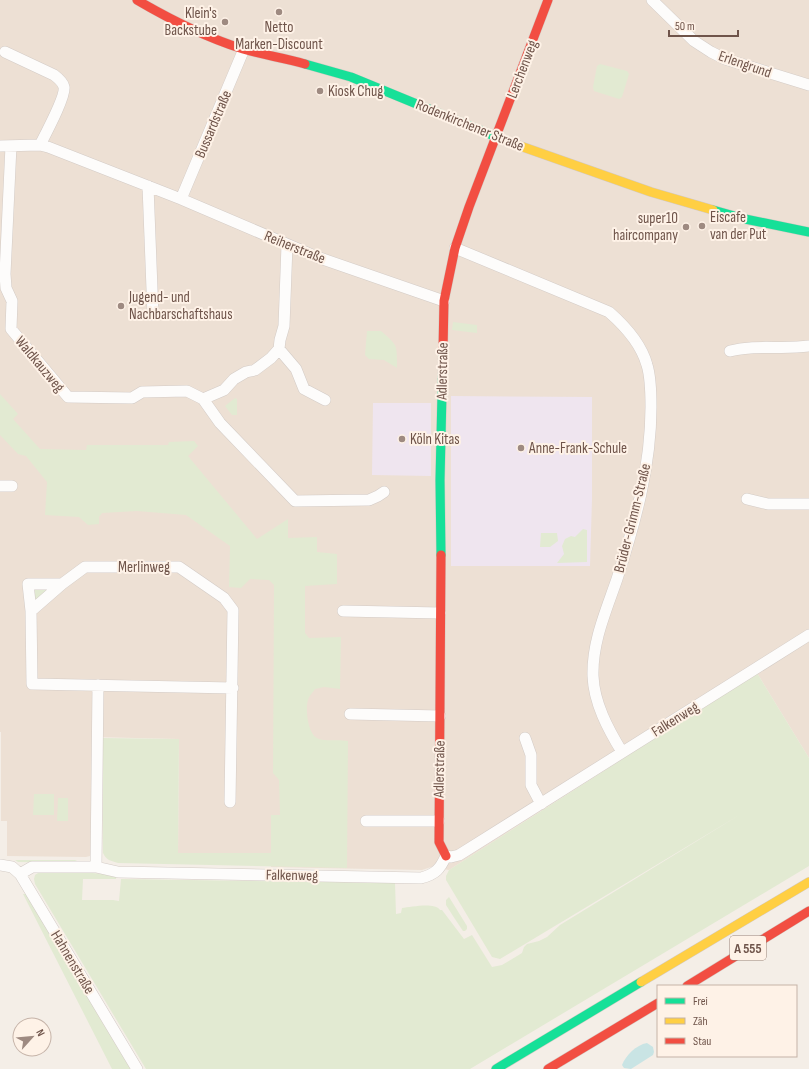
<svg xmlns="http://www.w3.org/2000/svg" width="809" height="1069" viewBox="0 0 809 1069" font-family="'Sofia Sans Condensed',sans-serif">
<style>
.residential{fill:#ede0d4}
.education{fill:#efe5ef}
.green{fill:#e2ead2}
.water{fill:#c9e4e4}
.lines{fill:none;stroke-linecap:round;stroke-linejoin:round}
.street-casing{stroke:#d3cbc6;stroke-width:12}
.fast-casing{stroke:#d3cac4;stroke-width:10}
.slow-casing{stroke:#d3cac4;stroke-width:10}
.jam-casing{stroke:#d3cac4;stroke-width:10}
.street{stroke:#fdfcfb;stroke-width:11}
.fast{stroke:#16e098;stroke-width:9}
.slow{stroke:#ffcf43;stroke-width:9}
.jam{stroke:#f24e42;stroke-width:9}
.poi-dot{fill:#9e8a81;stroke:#fef2e7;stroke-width:1.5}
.labels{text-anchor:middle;stroke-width:4;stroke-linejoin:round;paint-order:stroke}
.shield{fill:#fef2e7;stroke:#9a8379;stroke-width:1}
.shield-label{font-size:14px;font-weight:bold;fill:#6f544a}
.poi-label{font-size:15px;fill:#6f544a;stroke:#fef2e7;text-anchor:start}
.street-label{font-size:15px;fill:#6f544a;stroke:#fef2e7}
</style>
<rect width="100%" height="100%" fill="#f4eee7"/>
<path class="residential" d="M0 0H809V758L757 673 449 870 431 867 422 870 271 867V854L178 853 179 739 92 737V853L90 856 86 857 7 856V821H1V732H0Z"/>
<path class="education" d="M451 396 592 397V499L590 566H451Z
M373 403H431V476L372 475Z"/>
<path class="green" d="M600 64 627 71 629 74 622 97 619 99 594 91 593 87 597 66Z
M453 322 477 325V333L452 330Z
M367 331H381C398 346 397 344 397 368L384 360 369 359 365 355Z
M0 394 18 414 13 419 40 449 86 450 87 445H168L169 442 194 441 198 446 188 456 257 539 288 519V538L317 537V552L337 554V584L305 586V633L309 638 341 637 340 689 324 687 315 689C313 692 309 696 308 700 305 709 308 734 317 738 323 742 339 739 348 741L347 868 118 863C111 861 106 860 103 853L102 738 179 739 178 853H271V815H280L279 780 273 773 274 585 269 580 250 579 241 588 229 587 230 546 186 515 137 511 102 513 99 517V524L88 525 79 517 45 515 47 482 26 456 18 454 0 435Z
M235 398 237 399V415H232L225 406Z
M583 529 587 530V562L557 563 564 554 562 546 565 539 571 536 575 537Z
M541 533H557L558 541 550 547H540Z
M34 589H50L36 601 34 600Z
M757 673 809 758V866L470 1069H146L35 884 34 879 35 875 38 873 72 871 113 875 116 876V879H83L82 900H113L119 901 121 879 395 883 396 914 401 913 402 908C411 907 435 902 440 910H442L464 939 472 935 492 967 502 965 522 953 524 947 527 944 539 941 547 937 560 925 741 814 500 959 492 957 446 880V876L449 870Z
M34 794H54V815H33Z
M58 798H68V821H57Z
M15 860H75L82 863 18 862Z
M23 894H27L131 1069H112Z
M449 897 467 926V929L465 931H463L453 916 446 905V900Z"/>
<path class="water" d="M647 1043 653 1047 654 1052 653 1055 631 1069 624 1068 622 1065C626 1055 636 1045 647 1043Z"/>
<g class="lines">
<g class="street-casing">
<path id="street" d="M652 0 694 41 711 52 725 59 809 85
M5 52 54 75C58 78 63 82 64 87 66 96 45 135 40 145
M0 146 40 145 48 147 181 199 317 257 444 301
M11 146 5 274 6 288 12 301 11 329 68 397 132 398 142 392 187 391 203 399 220 423 295 501 369 500 378 496 384 492
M148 186 153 315
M181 199 244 49
M455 248 609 312C625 326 641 343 647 365 651 378 651 393 651 407 651 467 635 523 617 579 606 611 592 642 593 676 594 703 608 729 622 752
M279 349 296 369 304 389 325 400
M730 351C756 344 783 350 809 346
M203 399 224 390 234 379 246 372 255 370 271 358 279 349 280 340 284 326 287 245
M0 486H12
M747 499 768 504H809
M62 584H28L31 611 32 684 233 688
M31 611 62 584 85 567H179L224 598 233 610 230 802
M343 611 440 613
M350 714 440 716
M525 738 531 755V785L541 804
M366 821H439
M0 865 12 867 20 874 137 1069
M96 867 98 685
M20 874 32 867H96L118 872 421 878C436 874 440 869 446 856L451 857 459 855 809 635"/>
</g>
<g class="fast-casing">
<path id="fast" d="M305 64 351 77 509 142
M713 210 745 219 809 232
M441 555 440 480 443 350
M496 1069 641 982"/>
</g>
<g class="slow-casing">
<path id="slow" d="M509 142 651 192 713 210
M641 982 809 882"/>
</g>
<g class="jam-casing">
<path id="jam" d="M137 0C171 20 205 37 243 49 263 55 285 58 305 64
M443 350 444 301 455 248 469 207 548 0
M441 555 439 842 446 856
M687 986 809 911
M548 1069 658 1003"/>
</g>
<use href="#street" class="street"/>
<use href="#fast" class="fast"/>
<use href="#slow" class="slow"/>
<use href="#jam" class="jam"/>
</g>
<g class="poi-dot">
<circle cx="279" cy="12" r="4"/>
<circle cx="225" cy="22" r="4"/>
<circle cx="320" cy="91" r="4"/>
<circle cx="702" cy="226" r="4"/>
<circle cx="686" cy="227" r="4"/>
<circle cx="121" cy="306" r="4"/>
<circle cx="402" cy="439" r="4"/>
<circle cx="521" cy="448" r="4"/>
</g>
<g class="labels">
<rect class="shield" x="730" y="936" width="36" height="24" rx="3"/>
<g class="shield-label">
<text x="748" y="953">A 555</text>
</g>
<g class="poi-label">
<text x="217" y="18" text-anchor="end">Klein's<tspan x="217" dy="17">Backstube</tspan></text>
<text x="279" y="32" text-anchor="middle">Netto<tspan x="279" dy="17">Marken-Discount</tspan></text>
<text x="328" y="96">Kiosk Chug</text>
<text x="710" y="222">Eiscafe<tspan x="710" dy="17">van der Put</tspan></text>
<text x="678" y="223" text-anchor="end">super10<tspan x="678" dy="17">haircompany</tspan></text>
<text x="129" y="302">Jugend- und<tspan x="129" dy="17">Nachbarschaftshaus</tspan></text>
<text x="410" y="444">Köln Kitas</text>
<text x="529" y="453">Anne-Frank-Schule</text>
</g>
<g class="street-label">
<text transform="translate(745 64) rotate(19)" y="5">Erlengrund</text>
<text transform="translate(522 69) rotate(-69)" y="5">Lerchenweg</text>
<text transform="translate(213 124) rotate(-67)" y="5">Bussardstraße</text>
<text transform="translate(470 125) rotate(22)" y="5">Rodenkirchener Straße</text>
<text transform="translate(295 247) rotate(22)" y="5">Reiherstraße</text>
<text transform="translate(40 364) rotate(50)" y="5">Waldkauzweg</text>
<text transform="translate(442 371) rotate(-89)" y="5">Adlerstraße</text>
<text transform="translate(632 518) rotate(-76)" y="5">Brüder-Grimm-Straße</text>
<text x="144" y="572">Merlinweg</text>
<text transform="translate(675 719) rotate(-32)" y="5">Falkenweg</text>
<text transform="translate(439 769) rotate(-89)" y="5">Adlerstraße</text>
<text transform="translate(292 875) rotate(1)" y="5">Falkenweg</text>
<text transform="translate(73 962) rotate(59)" y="5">Hahnenstraße</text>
</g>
</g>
<rect x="657" y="985" width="140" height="72" fill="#fef2e7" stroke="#c5b3a8"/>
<rect x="665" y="998" width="20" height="6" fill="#16e098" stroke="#c5b3a8"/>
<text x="693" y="1005" font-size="12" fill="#6f544a">Frei</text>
<rect x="665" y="1018" width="20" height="6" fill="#ffcf43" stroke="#c5b3a8"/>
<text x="693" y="1025" font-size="12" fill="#6f544a">Zäh</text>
<rect x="665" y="1038" width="20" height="6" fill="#f24e42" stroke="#c5b3a8"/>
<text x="693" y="1045" font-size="12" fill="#6f544a">Stau</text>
<g transform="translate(32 1037) rotate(63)"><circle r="19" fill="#fef2e7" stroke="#c5b3a8"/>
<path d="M0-3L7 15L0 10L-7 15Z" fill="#9e8a81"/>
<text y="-6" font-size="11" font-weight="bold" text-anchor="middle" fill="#6f544a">N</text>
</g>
<path d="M669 30v6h69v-6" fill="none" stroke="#6f544a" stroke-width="2"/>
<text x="675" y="30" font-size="12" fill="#6f544a" stroke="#fef2e7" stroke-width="3" paint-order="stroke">50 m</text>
</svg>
